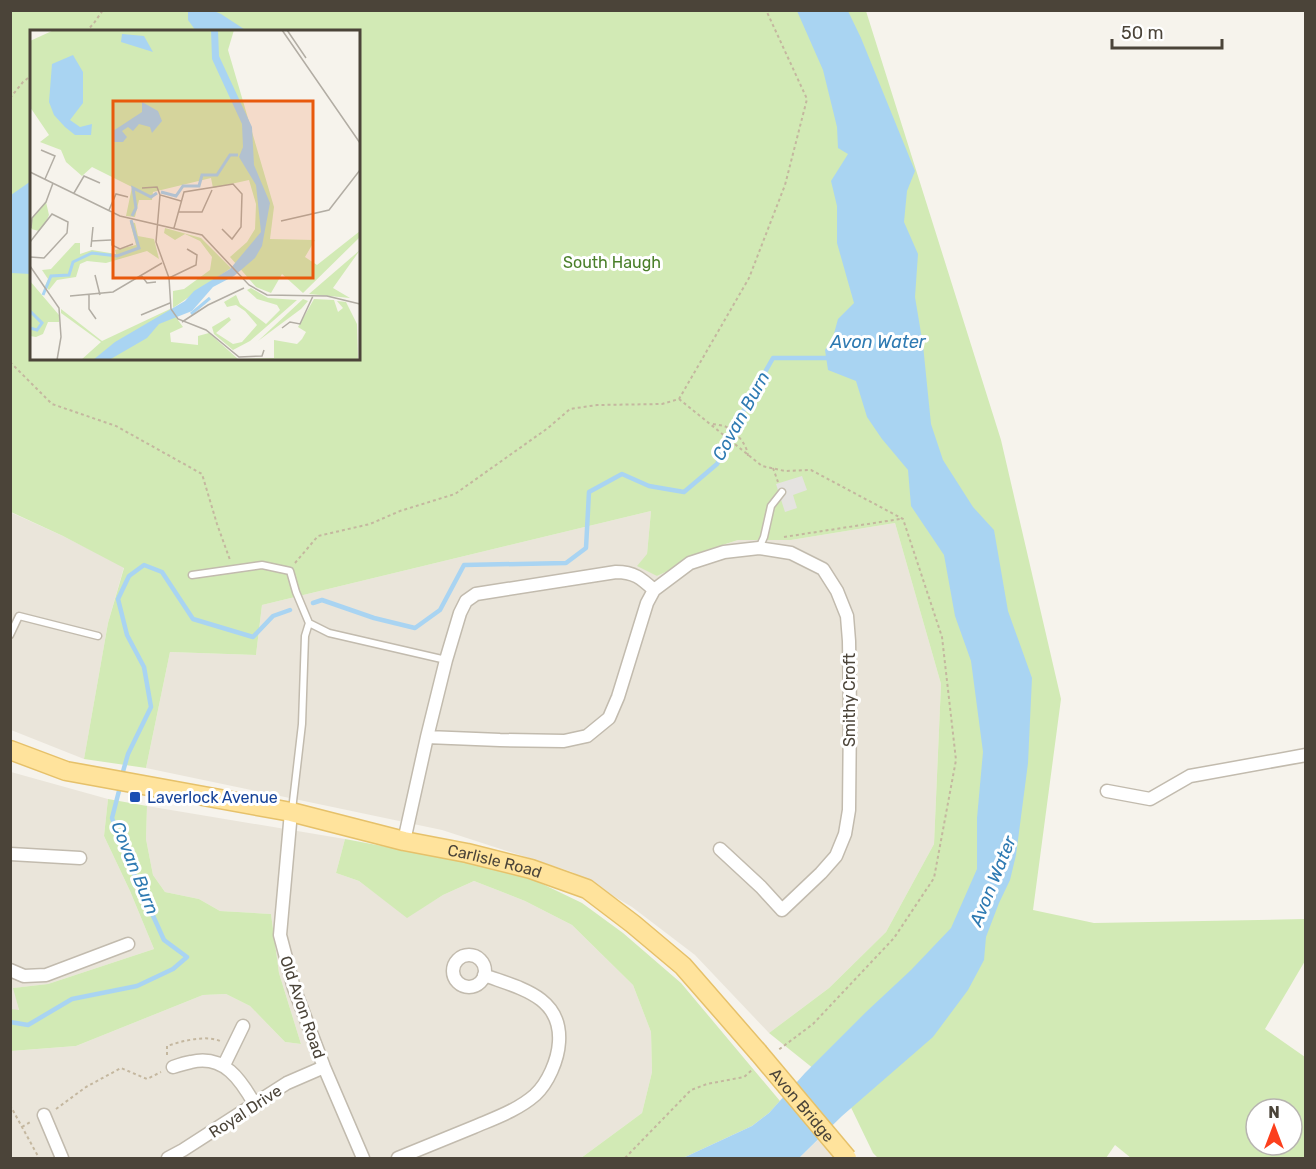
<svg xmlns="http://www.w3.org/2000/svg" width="1316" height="1169" viewBox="0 0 1316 1169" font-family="Rubik,sans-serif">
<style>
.residential{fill:#eae5da}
.green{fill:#d2eab5;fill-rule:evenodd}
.parking{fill:#e5e3e0}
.water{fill:#a9d4f2}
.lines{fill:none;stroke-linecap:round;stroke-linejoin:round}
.stream{stroke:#a9d4f2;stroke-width:4.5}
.service-casing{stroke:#c2bbae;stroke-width:9}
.minor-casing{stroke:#c2bbae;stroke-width:15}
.primary-casing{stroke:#e6c16a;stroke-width:21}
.path{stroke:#c4b79f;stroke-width:2;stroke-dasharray:3 3;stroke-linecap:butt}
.service{stroke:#fff;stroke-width:6}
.minor{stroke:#fff;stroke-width:12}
.primary{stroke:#ffe39c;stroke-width:18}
.primary-bridge-casing{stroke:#e6c16a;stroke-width:21;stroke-linecap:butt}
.primary-bridge{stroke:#ffe39c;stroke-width:18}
.transit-dot{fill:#1a4fb4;stroke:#fff;stroke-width:2}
.labels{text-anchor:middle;stroke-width:6;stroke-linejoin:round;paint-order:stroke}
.park-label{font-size:16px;fill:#4a7f2a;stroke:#fff}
.street-label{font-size:16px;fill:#4b4439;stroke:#fff}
.transit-label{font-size:16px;fill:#164399;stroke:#fff;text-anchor:start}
.water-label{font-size:18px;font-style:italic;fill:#2e7ab2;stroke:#fff}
.inset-river{fill:none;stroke:#a9d4f2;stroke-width:3}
.inset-road{fill:none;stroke:#b2ada4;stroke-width:1.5}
.view{fill:#e8590c;fill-opacity:0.15;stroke:#e8590c;stroke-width:3}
.inset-edge{fill:none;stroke:#4b4439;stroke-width:3}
</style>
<rect width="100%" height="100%" fill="#f6f3ec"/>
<path class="residential" d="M651 511 647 554 657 576 670 570 701 552 738 540H791L895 523 941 684 934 844 886 932 829 988 769 1033 695 955 632 907 572 872 442 830 146 768 170 652 256 655 262 605Z
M10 512 63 536 124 567 108 623 84 759 11 730Z
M11 772 108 799 104 836 130 891 154 949 48 984 14 988 19 1011 11 1009Z
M147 806 345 839 336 873 359 881 407 917 443 895 474 881 525 901 572 925 633 985 651 1032 652 1072 642 1113 581 1158H11V1051L76 1046 203 995 226 994 250 1006 285 1042 301 1044 279 973 271 914 220 911 199 899 165 892 153 875 146 839Z
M821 1137 840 1158H794L800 1157Z"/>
<path class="green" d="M10 11H866L1001 440 1061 699 1033 910 1094 923 1305 919V961L1265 1029 1305 1057V1158H1131L1115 1145 1106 1158H878L873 1153 844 1093 769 1033 829 988 886 932 934 844 941 684 895 523 791 540H738L701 552 670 570 657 576 637 566 647 554 651 511 262 605 256 655 170 652 146 768 84 759 108 623 124 568 63 536 11 512ZM32 32H358V358H32ZM1256 1109H1292V1145H1256Z
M108 799 147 806 146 839 153 875 165 892 199 899 220 911 271 914 279 973 301 1044 285 1042 250 1006 226 994 203 995 76 1046 11 1051V1009L19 1010 13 988 48 984 154 949 130 891 104 836Z
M345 839 467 862 530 878 582 903 623 933 681 983 780 1101 769 1113 752 1126 683 1158H581L642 1113 652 1072 651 1032 633 985 572 925 525 901 474 881 443 895 407 918 359 881 336 873Z"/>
<path class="parking" d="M802 476 807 490 793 495 797 508 785 512 776 484Z"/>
<path class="water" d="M188 11H214L221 14 247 31H196L188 20Z
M797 11H848L861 38 915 171 907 191 904 222 918 254 915 297 923 345 931 424 943 460 973 507 994 530 1008 611 1032 678 1028 763 1016 855 1010 880 999 903 986 937 984 960 968 990 933 1037 842 1116 800 1157 794 1158H683L752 1126 769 1113 805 1073 866 1012 911 970 951 928 977 869V818L983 752 971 661 955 616 944 555 911 506 908 470 882 439 867 417 856 381 828 370 825 350 832 341 838 319 854 303 837 243V206L831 181 848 154 838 148 837 127 823 70Z
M31 181V274L11 273V195Z"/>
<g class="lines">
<path class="stream" d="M313 603 322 600 374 618 415 628 440 610 464 565 566 563 586 548 589 492 622 474 649 486 684 492 717 464 748 402 773 358H826L832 356
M122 775 128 754 151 707 144 667 127 635 118 599 129 576 144 565 162 572 193 619 253 637 273 616 290 610
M10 1022 28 1025 72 999 137 986 173 969 187 957 164 940 126 856 112 818 120 787"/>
<g class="service-casing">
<path id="service" d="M759 548 764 537 771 506 782 492
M192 575 262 565 290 571 296 592 309 623 329 633 446 660
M10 635 19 616 98 636
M292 810 302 724 305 636 309 623"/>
</g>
<g class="minor-casing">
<path id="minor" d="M427 737 500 740 564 741 587 736 609 718 618 697 647 603 654 590
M1107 791 1150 799 1190 776 1306 755
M291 812 280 935 294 988 324 1067 363 1158
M404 841 427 737 446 660 460 613 466 601 476 594 616 572C634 572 641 578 654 590L690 563 724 552 759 548 791 553 823 569 837 591 847 616 849 641 850 712 849 810 845 834 836 856 821 873 782 910 761 887 720 849
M10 854 80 858
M453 971a16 16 0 1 1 32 0a16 16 0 1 1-32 0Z
M10 970 24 976 46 975 128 944
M224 1065 243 1026
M173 1067C179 1065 185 1063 191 1062 224 1054 241 1080 255 1105
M44 1115 62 1158
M168 1158 183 1150 287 1083 324 1067
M398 1158C423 1148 449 1137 474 1127 495 1118 518 1110 535 1095 548 1083 558 1060 559 1042 562 996 519 988 484 975"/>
</g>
<g class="primary-casing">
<g id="primary">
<path id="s1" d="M10 750 66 771 291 812 404 841 467 853 531 869 587 889 633 924 683 966 758 1052"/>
</g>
</g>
<path class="path" d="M86 32 94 23 103 10
M10 98 23 82 32 75
M10 362 52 404 116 426 202 474 217 524 230 560
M679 399 762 466 785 471 811 470 903 519 942 637 956 760 934 878 894 938 813 1024 777 1051
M713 424C718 425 724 425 728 428 738 434 747 445 748 456
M773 468 778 482
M784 537 900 519
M295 563 318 536 370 524 400 511 455 494 548 428 570 409 597 405 662 404 679 399 749 278 785 185 807 99 766 10
M167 1055V1046C182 1041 208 1034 222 1042
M10 1105 39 1158
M56 1109 86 1087 121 1068 147 1079 161 1072
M22 1127 32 1121
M625 1158 691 1090 707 1084 744 1077 753 1069"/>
<use href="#service" class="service"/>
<use href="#minor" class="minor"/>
<use href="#primary" class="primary"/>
<g class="primary-bridge-casing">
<g id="primary-bridge">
<path id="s2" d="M758 1052 847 1158"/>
</g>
</g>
<use href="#primary-bridge" class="primary-bridge"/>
</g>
<rect class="transit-dot" x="129" y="791" width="12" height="12" rx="3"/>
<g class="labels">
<g class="park-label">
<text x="612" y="268">South Haugh</text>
</g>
<g class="street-label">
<text transform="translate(849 700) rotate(-90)" y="6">Smithy Croft</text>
<text dy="6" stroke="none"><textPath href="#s1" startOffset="498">Carlisle Road</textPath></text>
<text transform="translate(303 1007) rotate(71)" y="6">Old Avon Road</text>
<text dy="6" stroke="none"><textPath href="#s2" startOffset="69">Avon Bridge</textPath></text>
<text transform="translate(245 1111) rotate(-33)" y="6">Royal Drive</text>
</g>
<g class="transit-label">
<text x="147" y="803">Laverlock Avenue</text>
</g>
<g class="water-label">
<text x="878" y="348">Avon Water</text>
<text transform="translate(741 416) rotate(-61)" y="6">Covan Burn</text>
<text transform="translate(135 868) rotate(68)" y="6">Covan Burn</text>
<text transform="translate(993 881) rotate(-68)" y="6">Avon Water</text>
</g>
</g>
<g transform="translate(30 30)">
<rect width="330" height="330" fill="#f6f3ec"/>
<path d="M24 0H204L198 20 244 177 240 209 285 210 275 227 287 235 330 201V207L273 263 252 244 241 263 226 257 200 227 217 212 225 199 226 174 219 150 183 158 181 148 123 162 122 170H109L105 187 96 186 102 157 62 137 52 146 36 132 31 120 10 112 19 105 0 77V11ZM16 172 19 185 15 194 9 201 1 199 2 188ZM100 192 105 193 108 206 124 209 129 229 117 221 76 233 57 231 50 234 46 247 27 250 19 260 15 256 18 249 12 240 21 239 45 213H50V224L62 220 86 224 85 220 106 215ZM135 198 171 208 201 238 143 278V261L154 259 180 240 182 227 170 211 155 204 145 210 134 203ZM330 220 303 258 320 268 279 264ZM0 251 29 285V292H18L13 304 6 307 0 306ZM221 258 238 268 267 270 220 311 203 320 184 304 182 297 199 287 201 290 186 303 203 314 212 312 227 295 215 281 206 275 197 277 194 272 206 265 210 274 236 294 250 280 247 275 227 269 217 260ZM273 269 278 271 271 279 228 311ZM284 269 304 270 308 282 313 278 307 271 316 272 327 294 328 330H51L71 312 31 283V279L72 311 140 279 153 297 140 303 141 312 168 315V306L179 303 208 329 244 328V310L267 314 272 309 276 302 268 297Z" fill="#d2eab5"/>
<path d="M181 0H188L189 26 222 97 224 135 240 173 232 216 225 228 204 246 183 257 162 281 129 294 117 308 79 330H63L85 312 155 271 164 261 200 239 231 202 226 155 209 127 213 117 212 94 182 29ZM92 4 114 6 123 22 91 12ZM43 25 53 42V73L40 90 50 97 62 94 61 105H45L35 97 24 85 19 72 22 34ZM112 72 128 81 132 91 122 103 120 97 109 94 103 101 98 97 92 101 97 107 93 112H84L83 101 112 82Z" fill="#a9d4f2"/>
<path class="inset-river" d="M131 162 146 166 153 156H169L172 145H187L200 125H208M102 186 106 178 103 158 121 167 127 163M13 265 21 246 39 245 43 232 62 223 87 226 109 218 101 190M0 281 12 293 7 300 0 298M161 284 180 268"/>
<path class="inset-road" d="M252 0 330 113M257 0 276 28M11 120 25 126 15 149M0 142 90 186 172 205 219 255 237 265 297 266 330 274M112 158 127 157 130 165 151 171M44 163 54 146 70 153M130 165 126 212 139 248 141 279 148 289 176 300 209 327 232 326 234 320M79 180 86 164 98 167M148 182H172L182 160M82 183V215L90 219 103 214M251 191 299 180 330 140M1 198 2 188 16 172 23 153M144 198 154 162 203 154 212 164 211 197 202 209 192 199M61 211 81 210M0 212 22 184 38 192 37 203 14 228 0 227M61 217 63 197M0 236 29 278 31 307 27 330M65 245 70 265M111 245 117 253 126 252M139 248 166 235 167 225 157 219M59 264V279L66 289M40 266 83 262 132 233M111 285 140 273M152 292 178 275 214 258M252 298 260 292 270 294 283 266"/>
<path class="view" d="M83 71H283V248H83Z"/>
<rect width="330" height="330" class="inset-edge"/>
</g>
<rect width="1316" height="1169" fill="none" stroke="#4b4439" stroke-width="24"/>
<g transform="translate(1274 1127)"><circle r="28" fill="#ffffff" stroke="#b7b4b0" stroke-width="1.5"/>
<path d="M0-4.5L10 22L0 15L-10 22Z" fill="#fc3f1d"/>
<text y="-9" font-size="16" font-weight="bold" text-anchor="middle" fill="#4b4439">N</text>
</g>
<path d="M1112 39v9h110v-9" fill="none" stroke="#4b4439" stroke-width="3"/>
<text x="1121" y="39" font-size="18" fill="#4b4439" stroke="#ffffff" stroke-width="4.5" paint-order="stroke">50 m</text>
</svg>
